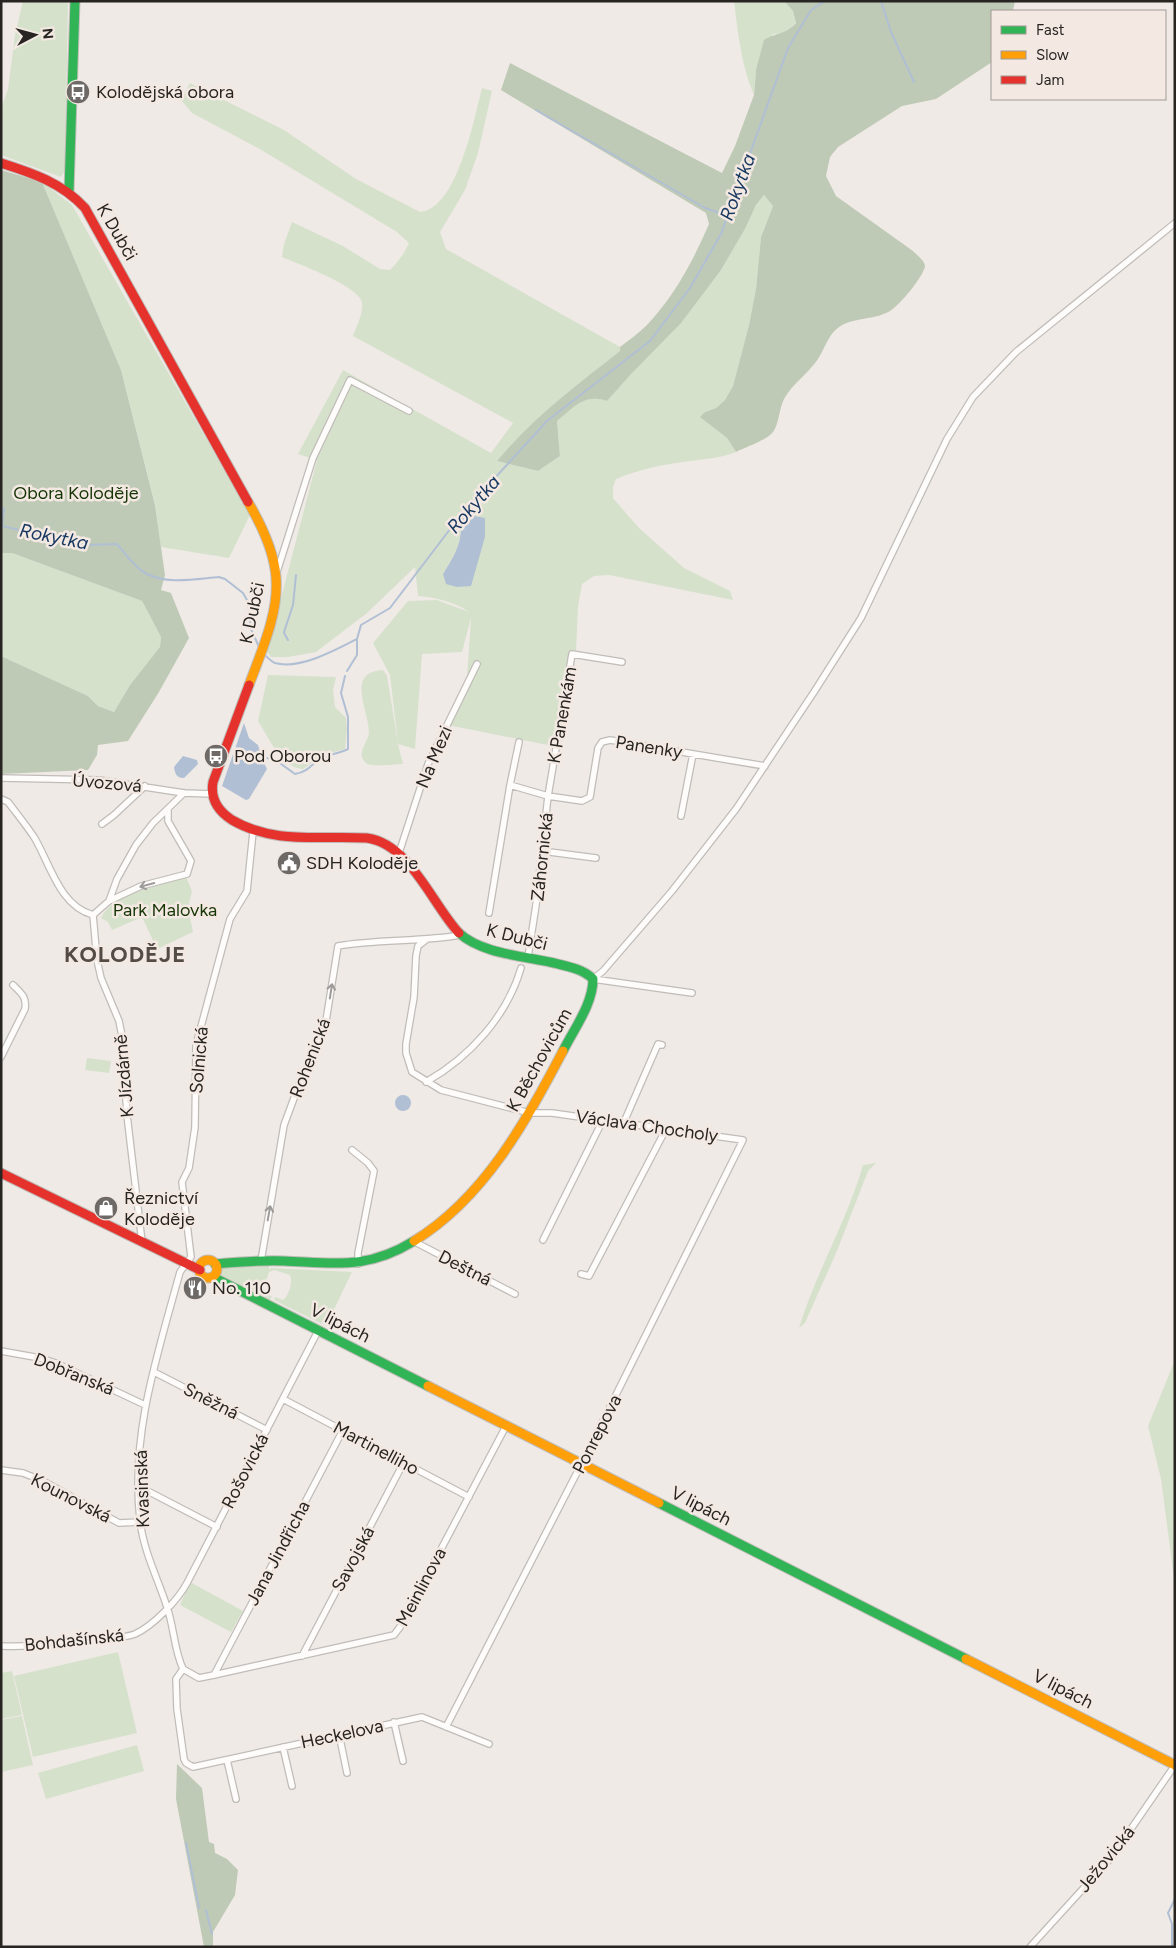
<svg xmlns="http://www.w3.org/2000/svg" width="1176" height="1948" viewBox="0 0 1176 1948" font-family="Figtree,sans-serif">
<style>
.green{fill:#d6e1cc;fill-rule:evenodd}
.forest{fill:#bfcab6}
.water{fill:#b0bfd4}
.lines{fill:none;stroke-linecap:round;stroke-linejoin:round}
.stream{stroke:#b0bfd4;stroke-width:2}
.street-casing{stroke:#c0bcb8;stroke-width:8}
.fast-casing{stroke:#c0bcb8;stroke-width:11}
.slow-casing{stroke:#c0bcb8;stroke-width:11}
.jam-casing{stroke:#c0bcb8;stroke-width:11}
.street{stroke:#fdfcfb;stroke-width:5.5}
.fast{stroke:#30b455;stroke-width:9}
.slow{stroke:#ff9f0a;stroke-width:9}
.jam{stroke:#e5322d;stroke-width:9}
.oneway{stroke:#9d9b99}
.labels{text-anchor:middle;stroke-width:5;stroke-linejoin:round;paint-order:stroke}
.poi-label{font-size:18px;fill:#272421;stroke:#f3e9e2;text-anchor:start}
.street-label{font-size:18px;fill:#272421;stroke:#f3e9e2}
.park-label{font-size:18px;fill:#163505;stroke:#f3e9e2}
.water-label{font-size:19px;font-style:italic;fill:#15365f;stroke:#f3e9e2}
.district-label{font-size:22px;font-weight:bold;letter-spacing:1px;fill:#534b45;stroke:#f3e9e2}
</style>
<rect width="100%" height="100%" fill="#efeae6"/>
<path class="green" d="M23 1H68L65 171 61 177 1 155V109L8 89 15 35Z
M734 1H784L793 11 796 22C789 30 784 34 773 34L756 70 754 95C741 65 738 33 734 1Z
M190 83 284 130 356 179 420 212C457 209 474 119 482 88L492 91 478 153 465 190 440 232 446 249 620 347V351C578 385 532 418 497 461L538 471 560 456 557 421C574 407 585 393 607 401L721 270 745 229 756 205 765 194 773 206 761 237 756 289 749 325 733 386 725 400 716 408 705 412 701 417 727 438 736 452C719 459 702 459 683 462 660 465 638 470 616 479L613 487V498L639 528 684 568 730 591 733 600 609 575 594 576 582 584 578 606 576 652H574L553 746 448 725 467 678 471 618 462 652 422 654 415 749 398 744 403 764C395 764 369 768 365 762 356 753 368 742 369 733 369 710 345 672 383 670L387 676 398 743 390 675 373 643 408 601 437 600 469 612C453 601 437 598 418 596L415 567 367 613 316 652 288 657H271L267 652 317 460 298 454 343 370 491 453 513 423 353 336C357 325 363 314 362 303 360 286 298 264 282 257L284 244 292 222 343 246 380 269 390 270C398 262 404 254 409 243L397 232 258 148 192 113 181 100ZM460 521 485 537 443 574C453 558 464 541 460 521Z
M42 182 72 205 250 515 229 558 161 547 155 504 121 370Z
M1 553H12L142 601 161 637 160 648 130 685 114 712 98 706 88 696 1 656Z
M268 675 336 677 333 690 335 707 346 718 347 730 345 749 323 755 303 769C281 768 269 738 258 721Z
M186 877 192 891 188 908 193 932 157 949 142 917 112 930 108 922 101 918C114 891 160 887 186 877Z
M87 1058 111 1061 109 1073 85 1070Z
M876 1163 868 1171 837 1251 808 1316 805 1323 799 1328C816 1272 847 1221 863 1165Z
M269 1266V1270L271 1268 352 1272 326 1326 274 1300 275 1297 283 1300C289 1295 293 1282 290 1275L274 1270 269 1272 263 1290 266 1294 272 1296 270 1300 218 1273 219 1268Z
M1175 1360V1586L1161 1479 1148 1426Z
M190 1582 243 1611 231 1632 180 1605Z
M118 1652 137 1733 33 1757 14 1676Z
M12 1671 22 1715 1 1719V1673Z
M22 1716 33 1765 1 1772V1720Z
M137 1745 144 1771 46 1799 38 1773Z"/>
<path class="forest" d="M784 1H1015L1013 11H992V62L936 99 902 106 838 147 830 157 826 176 836 196 913 251C917 255 925 261 925 266 924 276 899 306 890 311 875 320 854 317 839 327 828 335 825 348 818 359 808 374 793 383 784 399 779 409 779 424 773 432 767 440 746 447 736 452L727 438 700 417 705 412 716 408 725 400 733 386 749 325 756 289 761 237 773 206 764 195 756 205 745 229 721 270 681 323 632 373 607 401C585 393 574 407 557 421L560 456 538 471 497 461C532 418 577 385 620 351V347C629 340 639 333 647 325 675 295 693 261 709 224L706 213 501 90 510 63 722 173 735 146 754 95 756 70 764 40C777 32 785 35 796 23L793 11Z
M1 170 42 182 121 370 155 505 165 575 161 590 171 593 189 638 159 692 128 741 98 745 97 755 88 770 1 774V656L88 696 98 706 114 712 130 685 160 647 161 637 142 601 12 553H1Z
M177 1764 202 1788 209 1842 214 1844 215 1853 227 1859 238 1870 235 1895 213 1932V1947H204L176 1799Z"/>
<path class="water" d="M474 516 485 518V537L471 586 457 587 446 584 443 574C453 558 464 541 460 521L463 517Z
M244 723 249 738 258 745 260 752 267 758 263 761 267 769 249 799 246 800 222 786Z
M183 756 197 760 198 764 184 778C176 778 175 773 174 767Z
M395 1103a8 8 0 1 1 16 0a8 8 0 1 1-16 0Z"/>
<g class="lines">
<path class="stream" d="M881 1 891 32 914 82
M536 110 705 208 728 216
M1 507 4 509 2 526 83 545 117 544C125 553 134 567 145 573 167 585 195 579 219 577L225 579 243 593 248 602 251 629 259 647
M288 640 284 633 285 629 293 605 296 575
M263 653C267 657 270 661 275 663 299 670 336 650 357 639L361 625 390 608 460 516 547 421 650 341 690 288 721 234 788 48 811 10 825 1
M347 671 357 655V639
M267 758 277 761 295 774C311 771 312 762 324 757 332 754 340 753 348 749V717L341 693 345 676
M186 1843 199 1908
M206 1910 212 1934
M1172 1947V1924L1168 1913 1175 1899"/>
<g class="street-casing">
<path id="street" d="M276 575 313 458 350 380 409 411
M622 662 572 654 548 796 582 801 590 797 598 748 602 742 610 740 765 766
M1 778 99 780 184 793 212 794
M510 785 548 796 536 905 528 957
M1 799 8 802C17 814 26 825 34 837 50 863 59 906 93 915
M681 816 693 754
M102 824 114 815 145 786
M542 851 596 858
M399 853 428 764 477 664
M109 901 141 886 187 874 191 861 168 821V810
M489 913 510 785 519 742
M93 915 97 960 101 978 119 1021 122 1036 127 1115 142 1242
M93 915 109 901 117 879 136 845 153 823 184 793
M427 939 418 946 416 956 414 997 406 1044V1053L412 1072 441 1090 530 1113H552L743 1140 585 1457 446 1727
M593 979 603 971 672 891 736 809 814 692 861 618 947 439 973 397 1016 352 1175 223
M593 979 692 993
M1 1057 25 1009C27 997 21 993 13 985
M426 1082C470 1057 507 1016 521 968
M624 1122 658 1044 662 1045
M352 1150 368 1163 374 1171 358 1253V1264
M543 1240 603 1120
M415 1242 515 1294
M261 1261 284 1125 300 1082 325 1027 338 946C379 939 420 942 461 935
M581 1274 589 1276 666 1129
M1 1351 40 1358 56 1363 145 1405
M154 1372 267 1430
M283 1399 469 1497
M1 1470 23 1473 43 1481 119 1523 140 1522
M138 1486 217 1527
M1 1646C35 1647 68 1644 101 1639 112 1638 125 1638 135 1634 153 1626 178 1600 187 1583L318 1331
M302 1656 404 1462
M183 1669C174 1650 174 1627 167 1607 158 1579 143 1550 140 1520 130 1435 158 1353 180 1272L191 1257 182 1182 189 1168 195 1127 196 1045 230 919 247 891 253 832
M183 1669 199 1678 214 1675 394 1635 400 1627 506 1426
M183 1669 176 1679 177 1709 184 1759 186 1763 193 1767 422 1717 489 1744
M214 1675 343 1430
M394 1722 403 1761
M339 1734 347 1773
M283 1747 292 1786
M227 1760 236 1799
M1030 1947 1111 1858 1175 1765"/>
</g>
<g class="fast-casing">
<path id="fast" d="M69 191 75 1
M459 933C483 955 528 956 558 964 571 967 584 970 593 979 593 1004 574 1029 563 1051
M215 1264C238 1262 261 1260 284 1261 335 1263 367 1270 414 1241
M213 1277 428 1386
M659 1503 966 1659"/>
</g>
<g class="slow-casing">
<path id="slow" d="M248 502C261 524 274 551 276 577 279 614 261 652 249 685
M414 1241C484 1198 525 1123 563 1051
M199 1269a9 9 0 1 1 18 0a9 9 0 1 1-18 0Z
M428 1386 659 1503
M966 1659 1175 1765"/>
</g>
<g class="jam-casing">
<path id="jam" d="M1 163C33 173 62 183 85 208L248 502
M249 685 213 782C210 799 218 811 232 820 275 845 320 835 367 838 410 844 432 904 459 933
M1 1173 200 1270"/>
</g>
<use href="#street" class="street"/>
<use href="#fast" class="fast"/>
<use href="#slow" class="slow"/>
<use href="#jam" class="jam"/>
</g>
<defs><path id="oneway-shaft" d="M-6 0H5M1.5-3L5.5 0L1.5 3" fill="none" stroke-width="1.6" stroke-linecap="round" stroke-linejoin="round" transform="scale(1.25)"/></defs>
<g class="oneway">
<use href="#oneway-shaft" transform="translate(147 885) rotate(165)"/>
<use href="#oneway-shaft" transform="translate(331 991) rotate(-81)"/>
<use href="#oneway-shaft" transform="translate(269 1213) rotate(-80)"/>
</g>
<defs>
<g id="bus-disc" transform="scale(1.25)"><circle r="9.5" fill="#6d6966" stroke="#f3e9e2"/><path d="M-5-6H5V4H4V6H2V4H-2V6H-4V4H-5ZM-3.5-4V0h7V-4ZM-3.5 1.2v1.5H-2V1.2ZM2 1.2v1.5H3.5V1.2Z" fill="#fff"/></g>
<g id="civic-disc" transform="scale(1.25)"><circle r="9.5" fill="#6d6966" stroke="#f3e9e2"/><path d="M-.6-6.5H3V-4.5H.6V-3L4-1V1h2V6H-6V1h2V-1L-.6-3ZM-1.2 2.5V6h2.4V2.5Z" fill="#fff"/></g>
<g id="shop-disc" transform="scale(1.25)"><circle r="9.5" fill="#6d6966" stroke="#f3e9e2"/><path d="M-5-2.5h2.3a2.7 3.5 0 0 1 5.4 0H5L5.5 6h-11ZM-1.5-2.5h3a1.5 2.3 0 0 0-3 0Z" fill="#fff"/></g>
<g id="restaurant-disc" transform="scale(1.25)"><circle r="9.5" fill="#6d6966" stroke="#f3e9e2"/><path d="M-5-6h1v4h1v-4h1v4h1v-4h1v5L-1.5 .5V6h-2V.5L-5-1ZM5-6V6H3V1.5H1.5Q1.5-4 5-6Z" fill="#fff"/></g>
</defs>
<g fill-rule="evenodd">
<use href="#bus-disc" x="78" y="92"/>
<use href="#bus-disc" x="216" y="756"/>
<use href="#civic-disc" x="289" y="863"/>
<use href="#shop-disc" x="106" y="1208"/>
<use href="#restaurant-disc" x="195" y="1288"/>
</g>
<g class="labels">
<g class="poi-label">
<text x="96" y="98">Kolodějská obora</text>
<text x="234" y="762">Pod Oborou</text>
<text x="306" y="869">SDH Koloděje</text>
<text x="124" y="1204">Řeznictví<tspan x="124" dy="21">Koloděje</tspan></text>
<text x="212" y="1294">No. 110</text>
</g>
<g class="street-label">
<text transform="translate(117 232) rotate(60)" y="6">K Dubči</text>
<text transform="translate(252 613) rotate(-78)" y="6">K Dubči</text>
<text transform="translate(562 715) rotate(-80)" y="6">K Panenkám</text>
<text transform="translate(649 747) rotate(9)" y="6">Panenky</text>
<text transform="translate(434 757) rotate(-67)" y="6">Na Mezi</text>
<text transform="translate(107 783) rotate(5)" y="6">Úvozová</text>
<text transform="translate(542 857) rotate(-84)" y="6">Záhornická</text>
<text transform="translate(517 937) rotate(14)" y="6">K Dubči</text>
<text transform="translate(310 1058) rotate(-69)" y="6">Rohenická</text>
<text transform="translate(199 1060) rotate(-85)" y="6">Solnická</text>
<text transform="translate(539 1060) rotate(-61)" y="6">K Běchovicům</text>
<text transform="translate(124 1076) rotate(-95)" y="6">K Jízdárně</text>
<text transform="translate(647 1126) rotate(8)" y="6">Václava Chocholy</text>
<text transform="translate(465 1268) rotate(27)" y="6">Deštná</text>
<text transform="translate(340 1323) rotate(27)" y="6">V lipách</text>
<text transform="translate(74 1374) rotate(22)" y="6">Dobřanská</text>
<text transform="translate(211 1401) rotate(27)" y="6">Sněžná</text>
<text transform="translate(597 1434) rotate(-63)" y="6">Ponrepova</text>
<text transform="translate(376 1448) rotate(28)" y="6">Martinelliho</text>
<text transform="translate(245 1471) rotate(-63)" y="6">Rošovická</text>
<text transform="translate(142 1489) rotate(-92)" y="6">Kvasinská</text>
<text transform="translate(71 1498) rotate(27)" y="6">Kounovská</text>
<text transform="translate(701 1506) rotate(27)" y="6">V lipách</text>
<text transform="translate(278 1553) rotate(-62)" y="6">Jana Jindřicha</text>
<text transform="translate(353 1559) rotate(-62)" y="6">Savojská</text>
<text transform="translate(421 1587) rotate(-62)" y="6">Meinlinova</text>
<text transform="translate(74 1640) rotate(-6)" y="6">Bohdašínská</text>
<text transform="translate(1063 1689) rotate(27)" y="6">V lipách</text>
<text transform="translate(342 1734) rotate(-12)" y="6">Heckelova</text>
<text transform="translate(1106 1859) rotate(-51)" y="6">Ježovická</text>
</g>
<g class="park-label">
<text x="76" y="499">Obora Koloděje</text>
<text x="165" y="916">Park Malovka</text>
</g>
<g class="water-label">
<text transform="translate(737 187) rotate(-70)" y="7">Rokytka</text>
<text transform="translate(473 504) rotate(-49)" y="7">Rokytka</text>
<text transform="translate(54 536) rotate(11)" y="7">Rokytka</text>
</g>
<g class="district-label">
<text x="125" y="962">KOLODĚJE</text>
</g>
</g>
<rect width="1176" height="1948" fill="none" stroke="#272421" stroke-width="5"/>
<rect x="991" y="10" width="175" height="90" fill="#f3e9e2" stroke="#a19a95"/>
<rect x="1001" y="26" width="25" height="8" fill="#30b455" stroke="#a19a95"/>
<text x="1036" y="35" font-size="15" fill="#272421">Fast</text>
<rect x="1001" y="51" width="25" height="8" fill="#ff9f0a" stroke="#a19a95"/>
<text x="1036" y="60" font-size="15" fill="#272421">Slow</text>
<rect x="1001" y="76" width="25" height="8" fill="#e5322d" stroke="#a19a95"/>
<text x="1036" y="85" font-size="15" fill="#272421">Jam</text>
<g transform="translate(35 35) rotate(84)" stroke="#f3e9e2" stroke-width="4" paint-order="stroke">
<path d="M0-4L9 19L0 12L-9 19Z" fill="#272421"/>
<text y="-8" font-size="14" font-weight="bold" text-anchor="middle" fill="#272421">N</text>
</g>
</svg>
